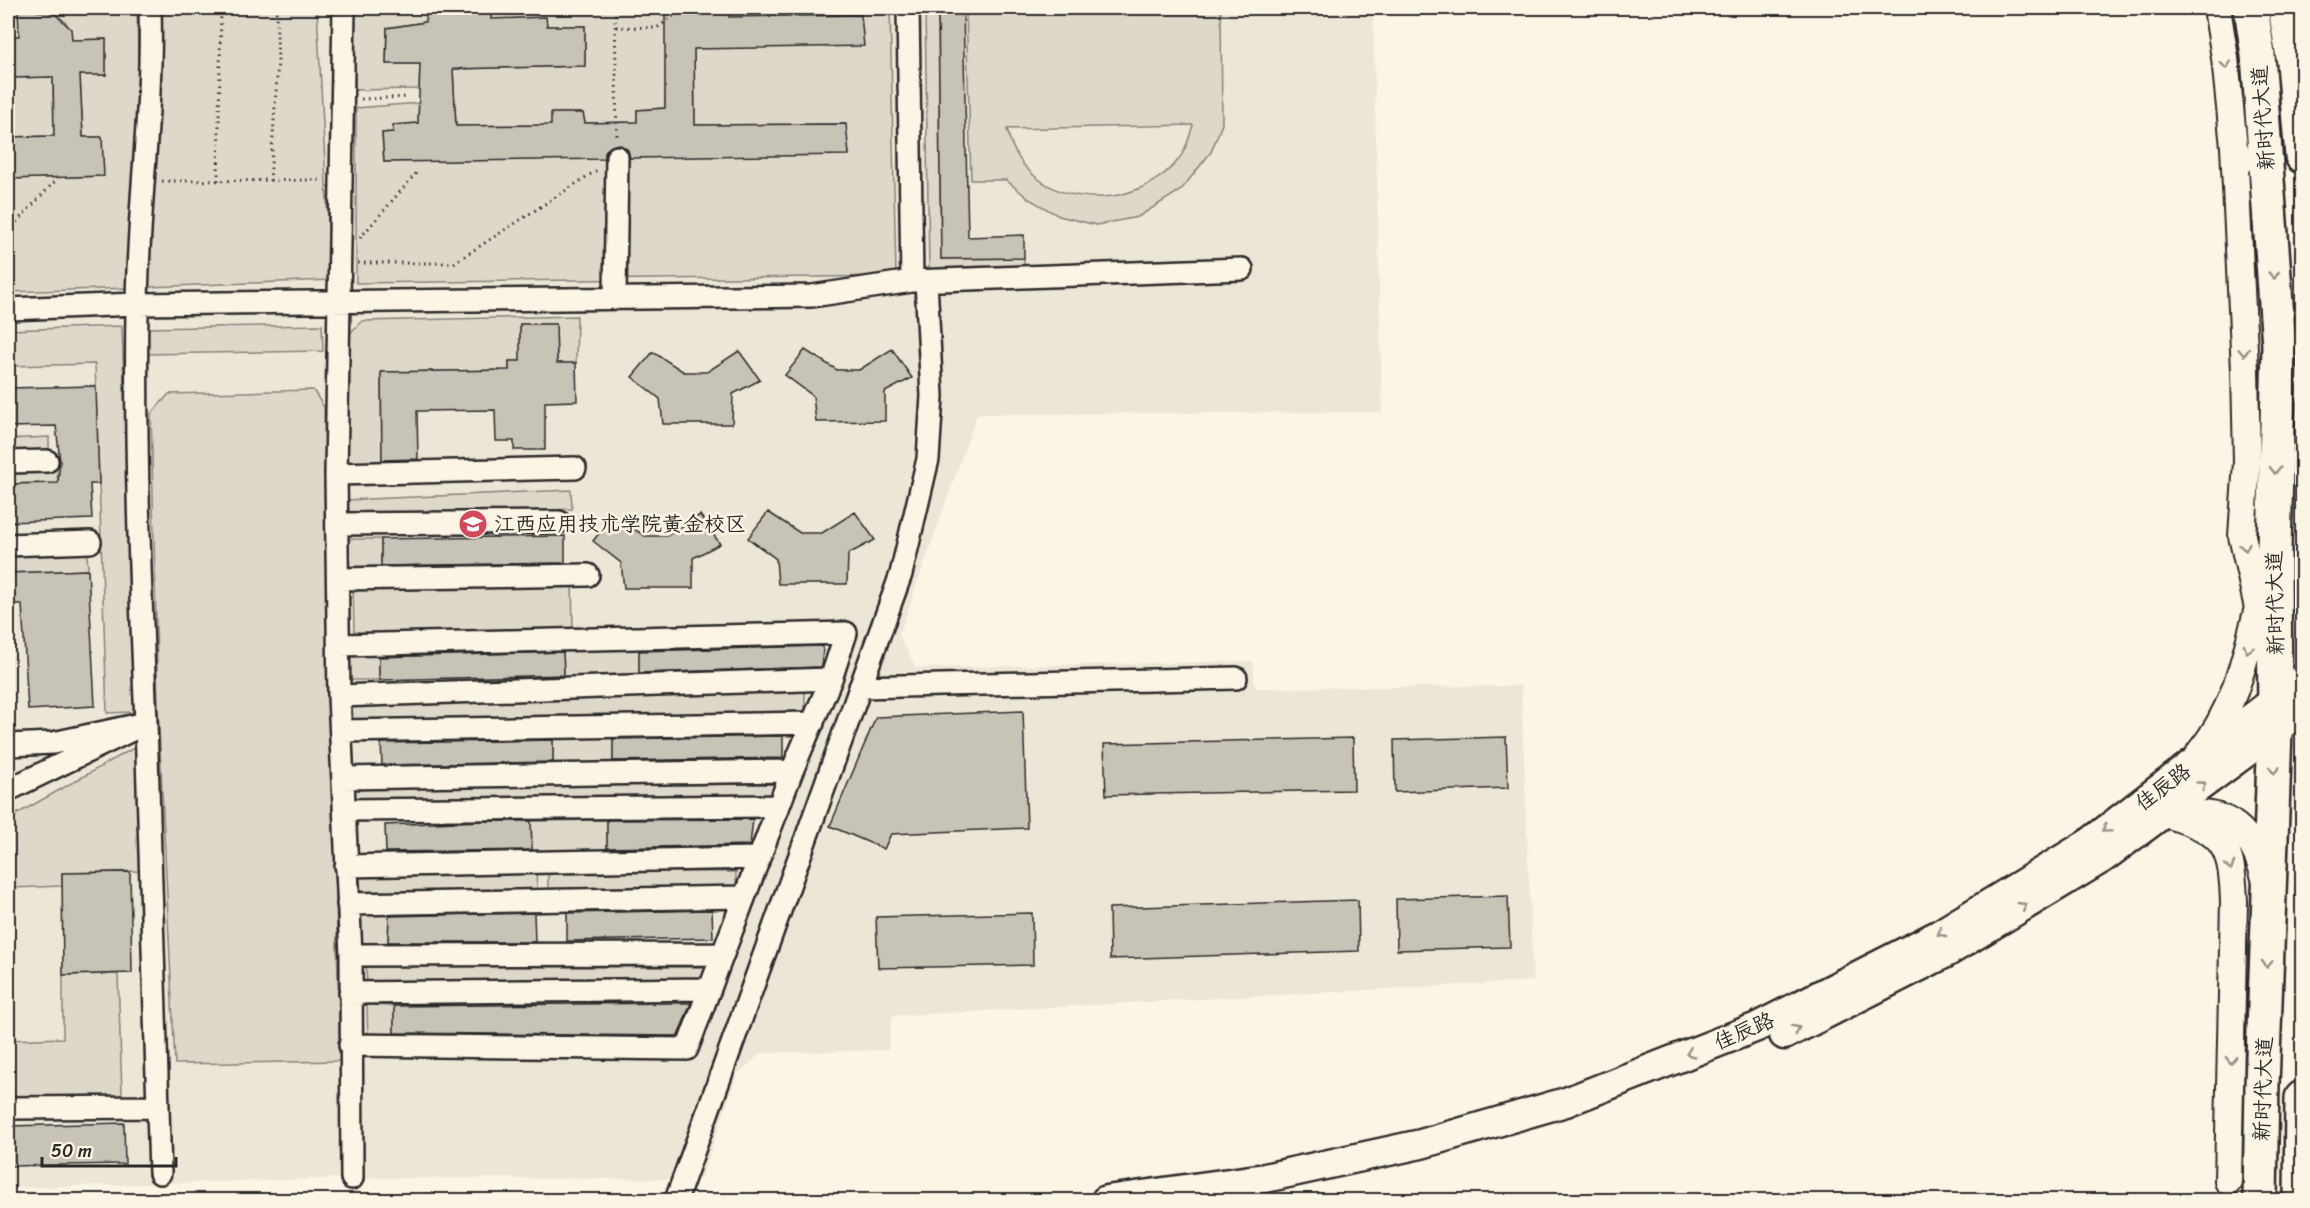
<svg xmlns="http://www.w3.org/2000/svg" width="2310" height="1208" viewBox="0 0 2310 1208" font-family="Sriracha,'LXGW WenKai TC',sans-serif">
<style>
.built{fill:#ece6d7}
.green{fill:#ded8ca;stroke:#84827a;stroke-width:1.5;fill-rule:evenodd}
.building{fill:#c8c3b7;stroke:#2b2b2b;stroke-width:1.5}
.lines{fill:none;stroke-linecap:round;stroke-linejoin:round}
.minor-casing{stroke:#2b2b2b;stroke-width:26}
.tertiary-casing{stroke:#2b2b2b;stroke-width:30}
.secondary-casing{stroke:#2b2b2b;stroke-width:33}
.primary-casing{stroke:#2b2b2b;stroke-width:38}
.path{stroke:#2b2b2b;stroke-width:3;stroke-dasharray:1.5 4.5;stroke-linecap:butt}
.minor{stroke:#fcf5e5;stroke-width:21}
.tertiary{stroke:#fcf5e5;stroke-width:26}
.secondary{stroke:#fcf5e5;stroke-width:28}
.primary{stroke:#fcf5e5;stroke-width:33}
.oneway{stroke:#949088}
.labels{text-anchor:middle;stroke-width:5;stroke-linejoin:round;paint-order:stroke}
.street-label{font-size:21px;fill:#2b2b2b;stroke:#fcf5e5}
.poi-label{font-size:21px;fill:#2b2b2b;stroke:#fcf5e5;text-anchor:start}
</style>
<rect width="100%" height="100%" fill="#fcf5e5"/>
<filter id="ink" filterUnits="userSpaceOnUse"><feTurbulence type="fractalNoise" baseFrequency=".0167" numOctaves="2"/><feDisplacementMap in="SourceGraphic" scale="12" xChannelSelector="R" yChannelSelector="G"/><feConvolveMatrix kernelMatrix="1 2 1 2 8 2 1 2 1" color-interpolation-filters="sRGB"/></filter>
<g filter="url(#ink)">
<path class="built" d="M8 8H1373L1382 412 977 414 899 635 916 668 1253 661 1255 688 1521 686 1533 981 892 1016 888 1050 761 1053 737 1075 701 1179 352 1178 8 1188Z"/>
<path class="green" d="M37 8H137L140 160 130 288 8 292V179L103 176 102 137H83L80 75H106V39L72 40C71 19 56 13 37 11Z
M158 8H317L331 280 148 287 159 63Z
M354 8H430L425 22 387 28 386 64H420L419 89 355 90Z
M491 8H890L896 276 356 283V108L419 103 418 123 394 125 393 132 382 133 384 162 849 154 845 124 695 125 694 49 729 17 728 8 666 11 665 108 637 110V122L585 123 583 113H552L551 125 456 126 453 69 585 66V26H547L545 17 514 18V30L491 29Z
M925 8H938L941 259 1024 258V268L929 269Z
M966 8H1221L1222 124 1211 152 1181 190 1138 217 1096 225 1059 216 1029 199 1006 180H971ZM1193 125C1190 135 1186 150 1179 159 1131 218 1024 209 1007 129Z
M53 77 54 136 8 137V78Z
M577 316 576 363H557L556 324H520V341H536L537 361H509V370L381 372 382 466 345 463V338L362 321Z
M322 325 323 351 147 354V328Z
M122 326 135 712 107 713 95 364 8 366V330Z
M313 390 324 407 340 1061 175 1064 158 706 151 414 169 394Z
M49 437V451L8 453V439Z
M57 469 58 490 36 483 9 484 8 493V471Z
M571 490 572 509 347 519 346 500Z
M345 539H381V566L345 567Z
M87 553 88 570 8 573V556Z
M572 580 573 629 354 634 353 585Z
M639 646V675L564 678 563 649Z
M349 651H379V680H349Z
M805 692V711L353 722 352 702Z
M613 737V765L553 766V738Z
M139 745 143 871 62 873V886L11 888 10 863H8V819Z
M774 784V798L355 801V788Z
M607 820V850L532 852 531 821Z
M536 869 537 891 361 898 360 876Z
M548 871 736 872V889H548Z
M361 914H389L388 945 360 944Z
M366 966 710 967 704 982 367 987Z
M118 974 122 1095 10 1099 8 1040 63 1038V975Z
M367 1005 394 1006V1038L368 1039Z"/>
<path class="building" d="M18 8H37V11L54 13 71 29 72 40 106 39V75H80L83 137H102L104 176 8 179V137L54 136 53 77 8 78V36H19Z
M428 8H491V19L546 17 547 26H585V66L453 69 456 126 551 125V113H583L585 123 637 122V110L665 108V11L729 8V17L861 15 864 46 694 49 695 125 846 124 849 155 630 158 628 150 617 144 606 150 604 159 384 162 382 133 393 132V125L418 123 420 64H386L387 28 425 22Z
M938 8H963L968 237 1024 235V258L941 259Z
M520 324H556L557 363H576L577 401 545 402V450H514V441H496L495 410 417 411 418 459 382 460 381 372 509 370V361H520Z
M892 349 912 378 885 392V421L816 422 813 396 785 375 805 350 837 370H859Z
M739 351 760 380 733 394 732 424H663L660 399 632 377 653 352 684 372H707Z
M96 386 99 484H90L92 519 8 522V484L58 483 60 461 56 426 8 427V388Z
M768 512 800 533H822L855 512 875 540 848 554 847 584H778L776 559 748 538Z
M700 515 720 544 693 558V588H624L621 563 593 541 613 516 645 536H667Z
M565 536V563L381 566V539Z
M88 570 95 706 28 710 22 604H8V573Z
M823 646 822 667 639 673V651Z
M563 652 564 675 379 680V657Z
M1023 711 1027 828 891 834 884 849 830 826 876 717Z
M783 736V758L613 761V739Z
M1506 737 1508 788 1395 792 1394 740Z
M1353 738 1354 790 1106 795 1104 744Z
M553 740V762L382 765 381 743Z
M753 819 750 845 607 848V820Z
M483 821H531L532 850 386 852 385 825Z
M130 872 132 973 63 975 62 873Z
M1508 896 1510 947 1397 950 1396 899Z
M1358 900 1359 951 1110 959 1109 908Z
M712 910 713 938 567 941V913Z
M534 913 535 942H388L389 916Z
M1032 913 1033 965 878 968 876 917Z
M677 1003H691L678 1036 394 1033V1006Z
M124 1123 125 1164 8 1166V1126Z"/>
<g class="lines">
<g class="minor-casing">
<path id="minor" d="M344 8 336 474 339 696 351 955 352 1178
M908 8 912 281
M615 296 617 157
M8 309 137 304 812 296 912 281 1242 269
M8 462 47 461
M336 474 575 468
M338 524 559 522
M8 545 90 542
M338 579 588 575
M340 645 846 633 831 679 792 771 687 1049 350 1045
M860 687 1236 678
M339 696 831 679
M341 731 813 723
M8 745 53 743 146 723 160 1173
M343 778 792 771
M8 790 146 723C140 584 135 445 137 306 138 206 153 107 150 8
M344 810 778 806
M346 866 758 858
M348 904 743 897
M351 955 723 954
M350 993 710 989
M8 1108 158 1107
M676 1200 901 574 928 459 932 396 926 281"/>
</g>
<g class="tertiary-casing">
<path id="tertiary" d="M2217 8 2225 58 2234 147 2240 161
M2234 147 2245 370 2247 462 2242 536 2258 608
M2200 752C2238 706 2247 648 2262 592
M2186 815C2234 808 2256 840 2266 882
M2175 817C2226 833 2232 849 2234 901L2228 1181"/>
</g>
<g class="secondary-casing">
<path id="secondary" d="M1784 1035 1946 953 2103 858 2275 731 2302 707
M1106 1200 1265 1178 1421 1144 1566 1102 1757 1027 1938 935 2089 843 2302 679"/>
</g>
<g class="primary-casing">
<path id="primary" d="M2251 8 2258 55 2279 345 2274 551 2275 731 2262 1085 2260 1200
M2285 8 2294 63 2302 156
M2301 1200 2302 1098"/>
</g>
<path class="path" d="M615 8 617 138
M837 8V13
M616 27 657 28 684 8
M361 99 409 97
M162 181 323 180
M218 181 221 8
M270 181 278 61 276 8
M8 231 57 179
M360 238 418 171
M358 263H454L597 170"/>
<use href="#minor" class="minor"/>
<use href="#tertiary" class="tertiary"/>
<use href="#secondary" class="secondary"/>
<use href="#primary" class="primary"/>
</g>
<defs><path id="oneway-chevron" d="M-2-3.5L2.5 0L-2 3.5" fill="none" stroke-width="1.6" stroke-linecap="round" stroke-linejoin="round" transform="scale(1.5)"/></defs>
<g class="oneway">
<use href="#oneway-chevron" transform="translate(2226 65) rotate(84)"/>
<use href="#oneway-chevron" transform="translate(2274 275) rotate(86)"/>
<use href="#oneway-chevron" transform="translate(2244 352) rotate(87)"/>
<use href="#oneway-chevron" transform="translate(2275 470) rotate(91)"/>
<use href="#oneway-chevron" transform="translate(2245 547) rotate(78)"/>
<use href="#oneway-chevron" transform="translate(2248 649) rotate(104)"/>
<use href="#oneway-chevron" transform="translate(2274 770) rotate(92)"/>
<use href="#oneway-chevron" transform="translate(2202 785) rotate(-36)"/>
<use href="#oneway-chevron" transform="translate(2106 829) rotate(143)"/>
<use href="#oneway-chevron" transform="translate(2230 866) rotate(75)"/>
<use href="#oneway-chevron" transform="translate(2023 906) rotate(-31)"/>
<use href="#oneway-chevron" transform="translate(1941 933) rotate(150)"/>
<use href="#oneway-chevron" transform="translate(2267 964) rotate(93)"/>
<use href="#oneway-chevron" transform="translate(1796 1029) rotate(-27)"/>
<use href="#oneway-chevron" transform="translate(1690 1053) rotate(158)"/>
<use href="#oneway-chevron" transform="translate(2231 1060) rotate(91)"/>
</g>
</g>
<defs>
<g id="university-disc" transform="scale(1.5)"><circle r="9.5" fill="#d1495b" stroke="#fcf5e5"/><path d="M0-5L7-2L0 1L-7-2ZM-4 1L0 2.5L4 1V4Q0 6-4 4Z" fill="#fff"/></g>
</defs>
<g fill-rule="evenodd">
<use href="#university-disc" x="473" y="524"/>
</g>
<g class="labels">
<g class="street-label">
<text transform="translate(2263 118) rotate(-94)" y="7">新时代大道</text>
<text transform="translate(2275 603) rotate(-91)" y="7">新时代大道</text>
<text transform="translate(2163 787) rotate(-37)" y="7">佳辰路</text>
<text transform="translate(1744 1031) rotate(-23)" y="7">佳辰路</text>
<text transform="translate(2263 1089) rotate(-88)" y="7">新时代大道</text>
</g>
<g class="poi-label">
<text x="494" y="531">江西应用技术学院黄金校区</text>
</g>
</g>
<rect width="2310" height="1208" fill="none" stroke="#fcf5e5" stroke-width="30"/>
<rect x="15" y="15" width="2280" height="1178" fill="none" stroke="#2b2b2b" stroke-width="2" filter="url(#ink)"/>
<path d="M42 1157v9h134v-9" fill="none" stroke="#2b2b2b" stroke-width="3"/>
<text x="51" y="1157" font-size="18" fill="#2b2b2b" stroke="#fcf5e5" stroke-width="4.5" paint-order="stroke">50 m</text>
</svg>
